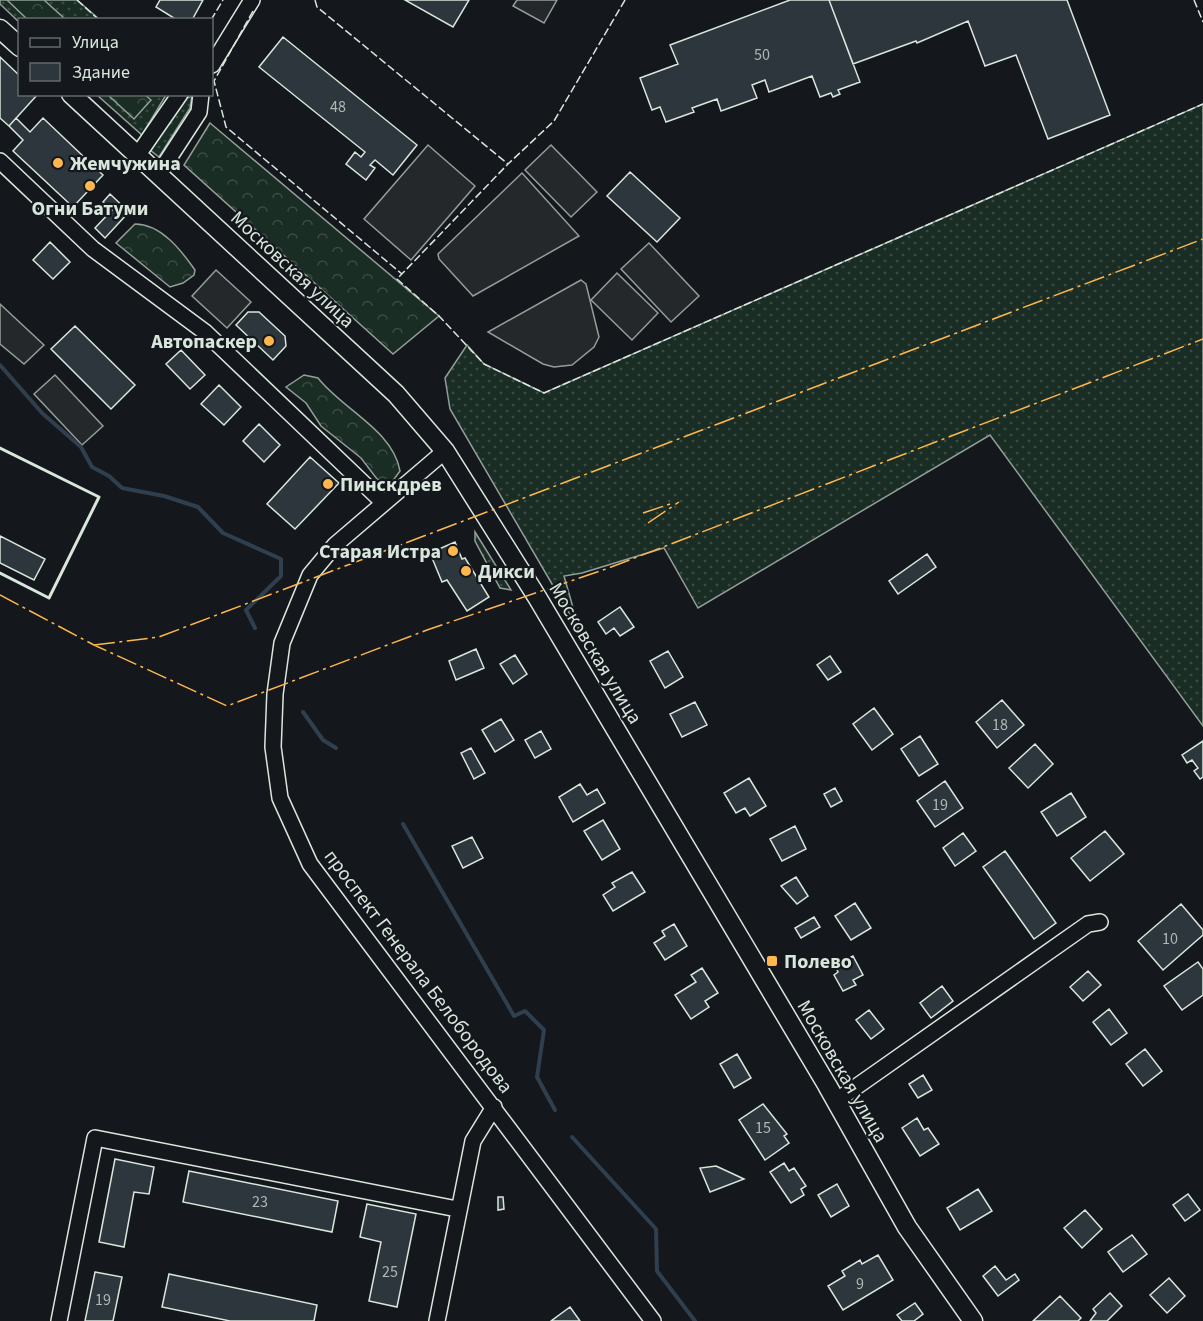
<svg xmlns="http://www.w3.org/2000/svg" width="1203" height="1321" viewBox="0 0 1203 1321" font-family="'Source Sans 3',sans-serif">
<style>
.grass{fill:url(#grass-dots);stroke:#939e99;stroke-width:1.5}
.forest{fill:url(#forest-crowns);stroke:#939e99;stroke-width:1.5}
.parking{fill:#24282b;stroke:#939e99;stroke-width:1.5}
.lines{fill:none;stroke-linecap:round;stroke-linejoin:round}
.stream{stroke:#2f3f4d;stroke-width:4}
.building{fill:#2c363c;stroke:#d8e6dc;stroke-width:1.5}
.minor-casing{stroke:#d8e6dc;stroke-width:18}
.major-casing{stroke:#d8e6dc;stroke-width:21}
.minor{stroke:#14181c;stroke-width:15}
.major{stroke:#14181c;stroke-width:18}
.fence{stroke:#d8e6dc;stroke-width:1.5;stroke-dasharray:8 3;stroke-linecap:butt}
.wall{stroke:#d8e6dc;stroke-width:3}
.power{stroke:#ffb74d;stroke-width:1.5;stroke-dasharray:21 4.5 3 4.5;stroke-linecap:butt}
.poi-dot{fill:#ffb74d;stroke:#14181c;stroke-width:2}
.labels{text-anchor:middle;stroke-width:4.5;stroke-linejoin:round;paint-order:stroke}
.number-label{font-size:16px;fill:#adbab4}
.poi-label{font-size:20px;font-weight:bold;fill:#d8e6dc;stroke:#14181c;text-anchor:start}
.street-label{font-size:20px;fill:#d8e6dc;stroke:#14181c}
</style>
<defs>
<pattern id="grass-dots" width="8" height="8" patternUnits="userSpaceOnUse" patternTransform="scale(1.5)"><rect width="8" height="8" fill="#1a2d24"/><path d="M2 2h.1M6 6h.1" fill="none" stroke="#3b4b43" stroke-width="1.8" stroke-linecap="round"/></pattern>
<pattern id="forest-crowns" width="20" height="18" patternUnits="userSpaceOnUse" patternTransform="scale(1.5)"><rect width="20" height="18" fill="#1a2d24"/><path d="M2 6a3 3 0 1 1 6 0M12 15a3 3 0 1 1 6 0" fill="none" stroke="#3b4b43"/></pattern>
</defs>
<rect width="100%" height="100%" fill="#14181c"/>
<path class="grass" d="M0 0H77L99 19 20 20 19 22 0 4Z
M97 95H166L142 135Z
M192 96 190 108 159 157 150 150 182 100Z
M1203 104V726L990 435 698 608 664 548 582 573 564 576 580 632 450 409 445 378 467 345 484 364 544 393Z
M475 532 511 590 500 588 475 541Z"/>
<path class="forest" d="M7 0H44L65 19H27Z
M108 95H145L151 100 134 119Z
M210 123 439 316 393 354 184 165Z
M135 224C161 224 181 250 195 270L194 275 183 283 170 287 116 243Z
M304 375 318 378C342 409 393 430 400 471L389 486 377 479 361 458 321 426 306 403 286 387Z"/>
<path class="parking" d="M517 0H557L544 23 513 6Z
M428 145 475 186 411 260 364 219Z
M551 145 597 192 571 217 525 170Z
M522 173 579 236 473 296 439 259 438 254Z
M649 243 699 296 671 322 621 269Z
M216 270 251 302 227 328 192 296Z
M617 273 658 313 632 340 591 300Z
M581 280 586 284 599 337 594 347 572 365 554 367 543 364 488 332Z
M0 304 44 345 24 364 0 344Z
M55 375 103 426 82 445 34 394Z"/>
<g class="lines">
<path class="stream" d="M0 365 42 413 81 447 92 467 109 476 122 488 164 496 198 507 223 533 281 559V576L246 610 255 628
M303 712 323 740 336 748
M403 824 514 1016 525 1011 544 1030 537 1077 555 1110
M572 1137 656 1229 657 1271 695 1321"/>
</g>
<path class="building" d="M160 0H203L192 20H177L156 7Z
M405 0H469L453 27Z
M790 0H829L860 82 838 90 840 94 833 97 831 93 820 97 812 76 769 92 765 80 752 85 757 98 721 111 717 99 692 108 694 112 666 122 660 107 652 110 640 78 678 64 670 45Z
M829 0H1067L1110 115 1048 139 1016 55 985 66 968 21 917 43 916 41 853 64Z
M283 37 417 145 393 175 375 160 370 165 375 168 366 180 346 164 355 152 361 157 365 152 259 67Z
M0 57 20 76V94H38L9 126 0 118Z
M16 118 30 132 43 118 103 175 73 207 13 151 23 140 9 126Z
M630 172 680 218 657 242 607 196Z
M110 194 129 212 105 238 95 228 112 210 103 202Z
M50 242 70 262 53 279 33 260Z
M248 312H259L285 336 286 346 273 360 236 325Z
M75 326 135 385 111 409 51 349Z
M181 350 205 375 190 389 166 364Z
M219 385 241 407 224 425 201 404Z
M259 424 280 445 264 462 243 441Z
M310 457 339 483 295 529 267 504Z
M0 536 45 559 34 580 0 563Z
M455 542 462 559 465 558 489 597 467 611 447 580 442 582 430 553Z
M927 554 936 567 898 594 889 581Z
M620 607 634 627 620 636 614 628 606 634 598 622Z
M476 649 484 668 456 680 449 661Z
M668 651 683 677 665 688 650 661Z
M515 655 527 674 513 684 500 664Z
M830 656 841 672 828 680 817 665Z
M1002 700 1024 725 997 748 976 722Z
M695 702 707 725 682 737 670 714Z
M874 708 893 734 872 750 853 724Z
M501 719 514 740 495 752 482 730Z
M541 731 551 749 535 758 525 740Z
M920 736 938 764 919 776 901 749Z
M1203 741V777L1200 779 1194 771 1198 768 1192 760 1187 763 1182 755Z
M1035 744 1053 764 1028 788 1009 768Z
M471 748 485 773 474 779 461 753Z
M749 778 766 806 750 816 745 808 736 813 724 793Z
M945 781 963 808 935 827 917 801Z
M580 784 587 795 597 789 605 803 573 822 559 797Z
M835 788 842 801 831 807 824 794Z
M1071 793 1086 817 1057 836 1041 812Z
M603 820 620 849 602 860 584 831Z
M795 826 806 849 782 861 770 839Z
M1105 831 1124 854 1090 881 1071 858Z
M963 833 976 851 955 866 943 848Z
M472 837 483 858 463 868 452 846Z
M1005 851 1056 923 1034 939 983 867Z
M632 872 645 892 613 911 603 895 615 887 612 883Z
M796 877 808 896 797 904 781 886Z
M855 903 871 928 851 940 835 916Z
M1181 904 1203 930V935L1163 970 1138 941Z
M814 917 820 927 801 938 795 928Z
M674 924 687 946 665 960 654 943 665 936 662 931Z
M853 956 863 975 853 980 856 985 843 991 834 975 838 972 835 965Z
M1198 962 1203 969V995L1182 1010 1164 986Z
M702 968 718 993 705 1001 709 1007 691 1019 675 995 696 982 691 975Z
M1088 971 1101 985 1083 1001 1070 987Z
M942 986 953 1001 931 1018 920 1003Z
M1109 1009 1127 1033 1111 1045 1093 1022Z
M869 1010 884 1029 871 1039 856 1020Z
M1145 1049 1162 1071 1143 1086 1126 1064Z
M737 1054 751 1078 734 1088 720 1064Z
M923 1075 932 1090 918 1098 909 1084Z
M763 1104 787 1134 784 1136 789 1143 765 1160 739 1120Z
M917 1118 924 1130 928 1128 939 1144 920 1156 902 1128Z
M115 1159 154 1167 149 1194 134 1192 124 1247 99 1242Z
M784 1163 789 1171 794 1168 806 1186 801 1189 804 1195 791 1203 770 1172Z
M716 1166 744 1179 710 1192 700 1168Z
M189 1171 338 1201 332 1232 183 1202Z
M837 1184 849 1206 831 1217 818 1195Z
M978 1189 992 1211 960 1230 947 1208Z
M1188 1194 1200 1210 1185 1221 1173 1205Z
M498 1197H503L504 1209 498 1210Z
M367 1204 416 1214 397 1307 369 1301 381 1242 360 1237Z
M1085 1210 1102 1229 1082 1248 1064 1228Z
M1132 1235 1147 1254 1123 1272 1108 1252Z
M878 1255 893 1280 843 1310 828 1286 845 1276 842 1271 860 1260 862 1264Z
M995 1266 1006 1280 1015 1274 1019 1280 998 1296 983 1276Z
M95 1272 122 1277 113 1321H85Z
M169 1274 317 1305 314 1321H230L162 1307Z
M1169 1278 1185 1296 1167 1313 1150 1295Z
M1110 1293 1122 1306 1107 1321H1090L1096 1313 1093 1309Z
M1060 1296 1081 1318 1078 1321H1033Z
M915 1303 923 1314 914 1321H902L897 1315Z
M570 1307 580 1321H551Z"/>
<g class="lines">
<g class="minor-casing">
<path id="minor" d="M212 65 252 0
M137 156 180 94
M0 161 93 249 205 332 384 503
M158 175 199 112 201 94
M445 451 335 545 310 575 282 643 275 694 273 747 280 798 310 864 653 1321
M836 1101 1088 924 1100 922
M59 1321 95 1138 457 1209
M437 1321 473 1141 494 1107"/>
</g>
<g class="major-casing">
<path id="major" d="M0 29 20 47
M71 94 396 394 445 451 537 597 827 1085 907 1227 973 1321"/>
</g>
<use href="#minor" class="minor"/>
<use href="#major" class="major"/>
<path class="fence" d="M77 0 99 20
M315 0 317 7 508 164
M625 0 554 121 508 164 397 279 439 316 484 364 544 393 1203 104
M1194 0 1203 22
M253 11 214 81 226 127 402 274
M211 20 223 0"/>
<path class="wall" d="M0 448 99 497 49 598 0 573"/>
<path class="power" d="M643 513 673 503
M648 523 679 502
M0 595 94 645 227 706 427 630 606 569 1203 339
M94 645 159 637 1203 239"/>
</g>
<g class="poi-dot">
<circle cx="58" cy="163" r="6"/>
<circle cx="90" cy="186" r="6"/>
<circle cx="269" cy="341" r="6"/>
<circle cx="328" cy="484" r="6"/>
<circle cx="453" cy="551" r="6"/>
<circle cx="466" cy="571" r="6"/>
<rect x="766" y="955" width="12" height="12" rx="3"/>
</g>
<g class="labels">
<g class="number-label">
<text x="762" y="60">50</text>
<text x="338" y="112">48</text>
<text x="1000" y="730">18</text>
<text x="940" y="810">19</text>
<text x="1170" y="944">10</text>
<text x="763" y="1133">15</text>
<text x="260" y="1207">23</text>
<text x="390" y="1277">25</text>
<text x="860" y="1289">9</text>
<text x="103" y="1305">19</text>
</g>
<g class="poi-label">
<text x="70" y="170">Жемчужина</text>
<text x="90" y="215" text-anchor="middle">Огни Батуми</text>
<text x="257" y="348" text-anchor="end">Автопаскер</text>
<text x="340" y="491">Пинскдрев</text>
<text x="441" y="558" text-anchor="end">Старая Истра</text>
<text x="478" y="578">Дикси</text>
<text x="784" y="968">Полево</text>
</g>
<g class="street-label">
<text transform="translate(293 269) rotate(43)" y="7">Московская улица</text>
<text transform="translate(596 653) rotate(59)" y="7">Московская улица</text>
<text transform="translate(419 971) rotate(53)" y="7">проспект Генерала Белобородова</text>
<text transform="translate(843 1071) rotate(60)" y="7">Московская улица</text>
</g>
</g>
<rect x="18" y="18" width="195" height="78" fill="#14181c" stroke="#626a69" stroke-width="1.5"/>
<rect x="30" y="38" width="30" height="9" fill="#14181c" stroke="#626a69" stroke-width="1.5"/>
<text x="72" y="48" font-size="18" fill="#d8e6dc">Улица</text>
<rect x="30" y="63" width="30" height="18" fill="#2c363c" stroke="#626a69" stroke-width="1.5"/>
<text x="72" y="78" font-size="18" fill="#d8e6dc">Здание</text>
</svg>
